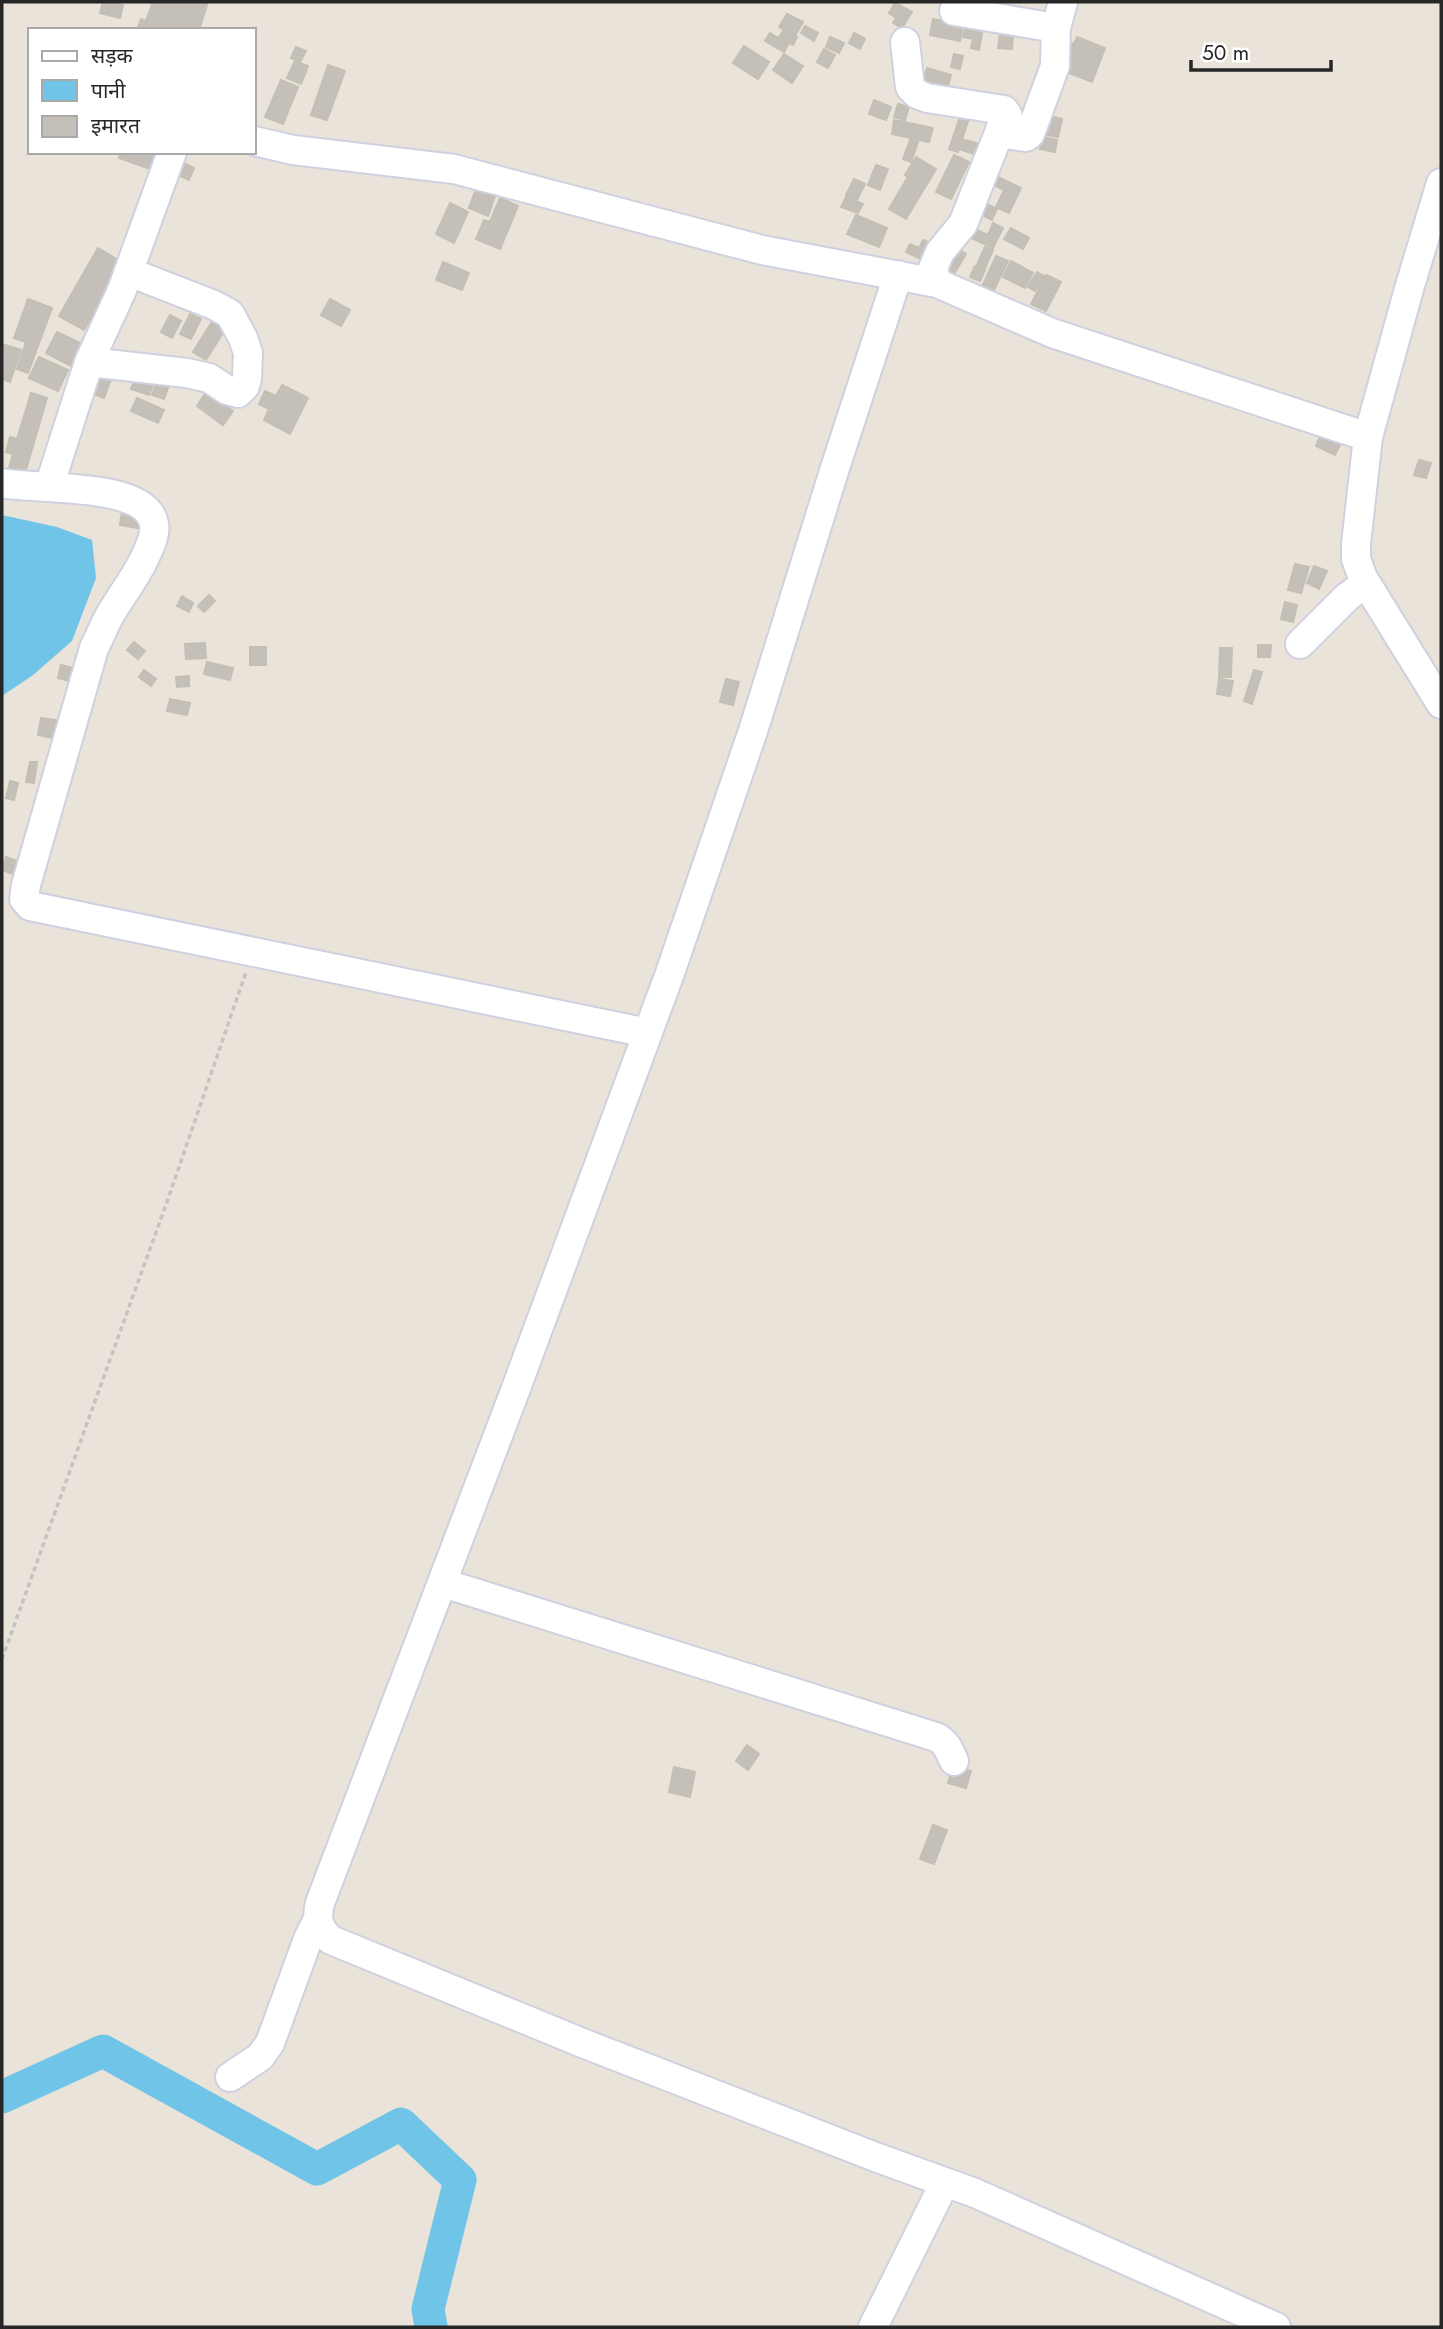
<svg xmlns="http://www.w3.org/2000/svg" width="1443" height="2329" viewBox="0 0 1443 2329" font-family="Jost,'Noto Sans Devanagari',sans-serif">
<style>
.water{fill:#70c4e8}
.lines{fill:none;stroke-linecap:round;stroke-linejoin:round}
.river{stroke:#70c4e8;stroke-width:33}
.building{fill:#c4c0b9;stroke:#c4bfb3;stroke-width:2}
.minor-casing{stroke:#cfd1e0;stroke-width:32}
.path{stroke:#c3c3c3;stroke-width:3.5;stroke-dasharray:5 3.5;stroke-linecap:butt}
.minor{stroke:#fff;stroke-width:28}
</style>
<rect width="100%" height="100%" fill="#e9e3d9"/>
<path class="water" d="M2 515 57 527 92 540 96 578 72 641 33 675 2 696Z"/>
<g class="lines">
<path class="river" d="M2 2097 103 2051 317 2169 401 2124 460 2180 428 2309 431 2327"/>
</g>
<path class="building" d="M103 2 123 5 120 18 100 13Z
M153 2H208L199 30H137L141 19 146 21Z
M895 3 912 12 902 28 893 23 896 18 889 13Z
M787 14 803 22 795 36 779 27Z
M933 19 963 25 960 41 930 35Z
M805 26 818 33 814 41 801 33Z
M965 29 982 33 979 50 971 48 973 39 963 37Z
M784 30 797 37 793 45 779 37Z
M770 33 788 44 784 52 765 41Z
M854 33 865 39 860 49 849 43Z
M1000 34 1013 36 1012 49 998 48Z
M830 37 844 43 839 53 826 47Z
M1077 37 1105 48 1092 82 1064 71 1070 58 1059 54 1064 41 1074 44Z
M744 46 769 62 758 79 733 63Z
M296 47 306 51 300 62 291 58Z
M824 49 835 55 828 68 817 62Z
M784 54 803 66 792 83 773 70Z
M954 54 963 56 960 69 951 67Z
M295 61 308 66 301 84 287 78Z
M328 65 345 71 327 120 311 115Z
M927 68 951 75 947 89 923 82Z
M281 80 298 87 283 124 265 117Z
M874 100 891 107 886 120 869 114Z
M898 104 909 107 905 120 894 117Z
M964 105 970 116 962 139 989 147 986 158 959 149 958 152 949 149Z
M1050 116 1062 119 1058 137 1046 135Z
M894 120 933 128 929 142 892 134Z
M1043 137 1057 140 1055 152 1040 149Z
M910 140 918 142 911 162 903 159Z
M121 152H160L153 170 119 158Z
M954 155 969 162 951 199 936 192Z
M916 157 936 169 906 219 889 209 908 177 905 175Z
M181 162 194 168 189 180 176 174Z
M876 165 888 169 880 190 868 185Z
M998 177 1021 188 1009 213 996 207 1004 190 994 185Z
M854 179 865 184 857 200 846 195Z
M476 189 495 196 488 216 469 208Z
M846 197 863 204 858 213 841 207Z
M500 198 518 206 500 249 476 239 484 220 490 222Z
M976 199 997 209 992 220 971 210Z
M450 203 468 212 454 243 436 234Z
M856 215 887 228 879 247 847 234Z
M993 223 1003 228 993 248 971 238 975 229 988 235Z
M1011 228 1029 238 1023 249 1004 239Z
M923 240 933 244 931 264 906 252 910 244 919 248Z
M950 244 966 254 954 274 937 264Z
M985 247 993 250 985 268 977 265Z
M98 248 123 263 84 330 59 316Z
M996 256 1008 261 993 292 982 287Z
M1011 261 1033 273 1025 288 1003 277Z
M443 262 469 273 462 290 436 280Z
M975 266 985 270 980 281 970 277Z
M1037 272 1044 276 1035 291 1028 287Z
M1046 275 1061 282 1046 311 1031 304Z
M28 299 52 308 28 373 17 369 26 342 14 338Z
M330 299 350 310 341 326 321 315Z
M218 312 231 320 206 360 193 352Z
M190 314 201 319 191 339 180 334Z
M170 315 181 321 172 338 161 332Z
M57 332 82 344 71 366 46 353Z
M2 344 21 350 10 382 2 379Z
M39 357 68 370 58 391 29 378Z
M137 373 155 379 149 395 131 389Z
M160 373 172 377 164 399 152 395Z
M98 374 111 379 104 398 91 393Z
M282 385 308 398 290 434 264 420 269 409 259 404 265 391 276 396Z
M207 391 233 411 223 425 197 406Z
M31 393 47 398 25 473 9 468 13 454 6 452 10 437 17 439Z
M137 398 164 410 158 423 131 411Z
M1321 434 1341 443 1335 455 1316 446Z
M1419 460 1431 463 1426 478 1414 475Z
M122 511 140 514 138 528 120 525Z
M1295 564 1309 567 1301 593 1288 590Z
M1314 566 1327 571 1319 589 1307 583Z
M209 595 215 601 204 612 198 606Z
M182 596 193 603 189 612 177 606Z
M1285 602 1297 605 1293 622 1281 619Z
M134 642 145 651 138 659 127 650Z
M205 643 206 658 186 659 185 644Z
M1258 645H1271L1270 657H1258Z
M250 647H266V665H250Z
M1220 648H1232L1231 677H1219Z
M207 662 233 668 230 680 204 674Z
M61 665 77 669 74 682 58 678Z
M144 670 156 679 151 686 139 677Z
M1254 670 1262 672 1252 704 1244 701Z
M189 676V686L177 687 176 677Z
M726 679 739 682 733 705 720 702Z
M1219 679 1233 681 1230 696 1217 694Z
M170 699 190 703 187 715 167 711Z
M41 718 56 720 53 738 38 735Z
M30 762H37L34 783 26 782Z
M10 781 18 783 14 800 6 798Z
M6 857 20 862 15 875 2 870Z
M747 1745 759 1754 748 1770 736 1761Z
M953 1766 971 1771 966 1788 948 1783Z
M674 1767 695 1772 690 1797 669 1792Z
M933 1825 947 1830 934 1864 920 1859Z"/>
<g class="lines">
<g class="minor-casing">
<path id="minor" d="M954 11 1056 28
M905 42 910 87 917 94 927 98 1004 110 1008 116 1002 123 999 133
M254 141 293 150 454 169 762 250 937 283 1052 333 1368 437
M1441 183 1409 289 1368 437 1356 544V559L1363 578 1441 704
M898 275 835 468 753 731 670 973 515 1391 320 1903C316 1919 318 1928 331 1940L585 2044 878 2158 975 2193 1276 2327
M937 283 933 268 940 252 963 224 999 133 1026 137 1030 134 1055 66 1056 28 1063 2
M89 362 187 373 209 378 227 390 238 393 245 386 247 378 248 353 243 338 230 314 214 305 129 272
M2 483C34 490 147 481 154 524 156 535 150 546 146 555 137 576 122 594 110 615 104 625 100 637 94 648L26 885 24 899 30 906 648 1033
M49 487 89 362 122 290 172 152
M1300 644 1347 597 1366 583
M443 1583 936 1737C946 1742 949 1750 954 1761
M230 2077 260 2057 270 2043 308 1939 317 1921
M873 2327 945 2182"/>
</g>
<path class="path" d="M2 1659 168 1199 246 972"/>
<use href="#minor" class="minor"/>
</g>
<rect width="1443" height="2329" fill="none" stroke="#272727" stroke-width="7"/>
<rect x="28" y="28" width="228" height="126" fill="#ffffff" stroke="#a9a9a9" stroke-width="2"/>
<rect x="42" y="51" width="35" height="10" fill="#ffffff" stroke="#a9a9a9" stroke-width="2"/>
<text x="91" y="63" font-size="21" fill="#272727">सड़क</text>
<rect x="42" y="80" width="35" height="21" fill="#70c4e8" stroke="#a9a9a9" stroke-width="2"/>
<text x="91" y="98" font-size="21" fill="#272727">पानी</text>
<rect x="42" y="116" width="35" height="21" fill="#c4c0b9" stroke="#a9a9a9" stroke-width="2"/>
<text x="91" y="133" font-size="21" fill="#272727">इमारत</text>
<path d="M1191 60v10h140v-10" fill="none" stroke="#272727" stroke-width="3.5"/>
<text x="1202" y="60" font-size="21" fill="#272727" stroke="#ffffff" stroke-width="5" paint-order="stroke">50 m</text>
</svg>
